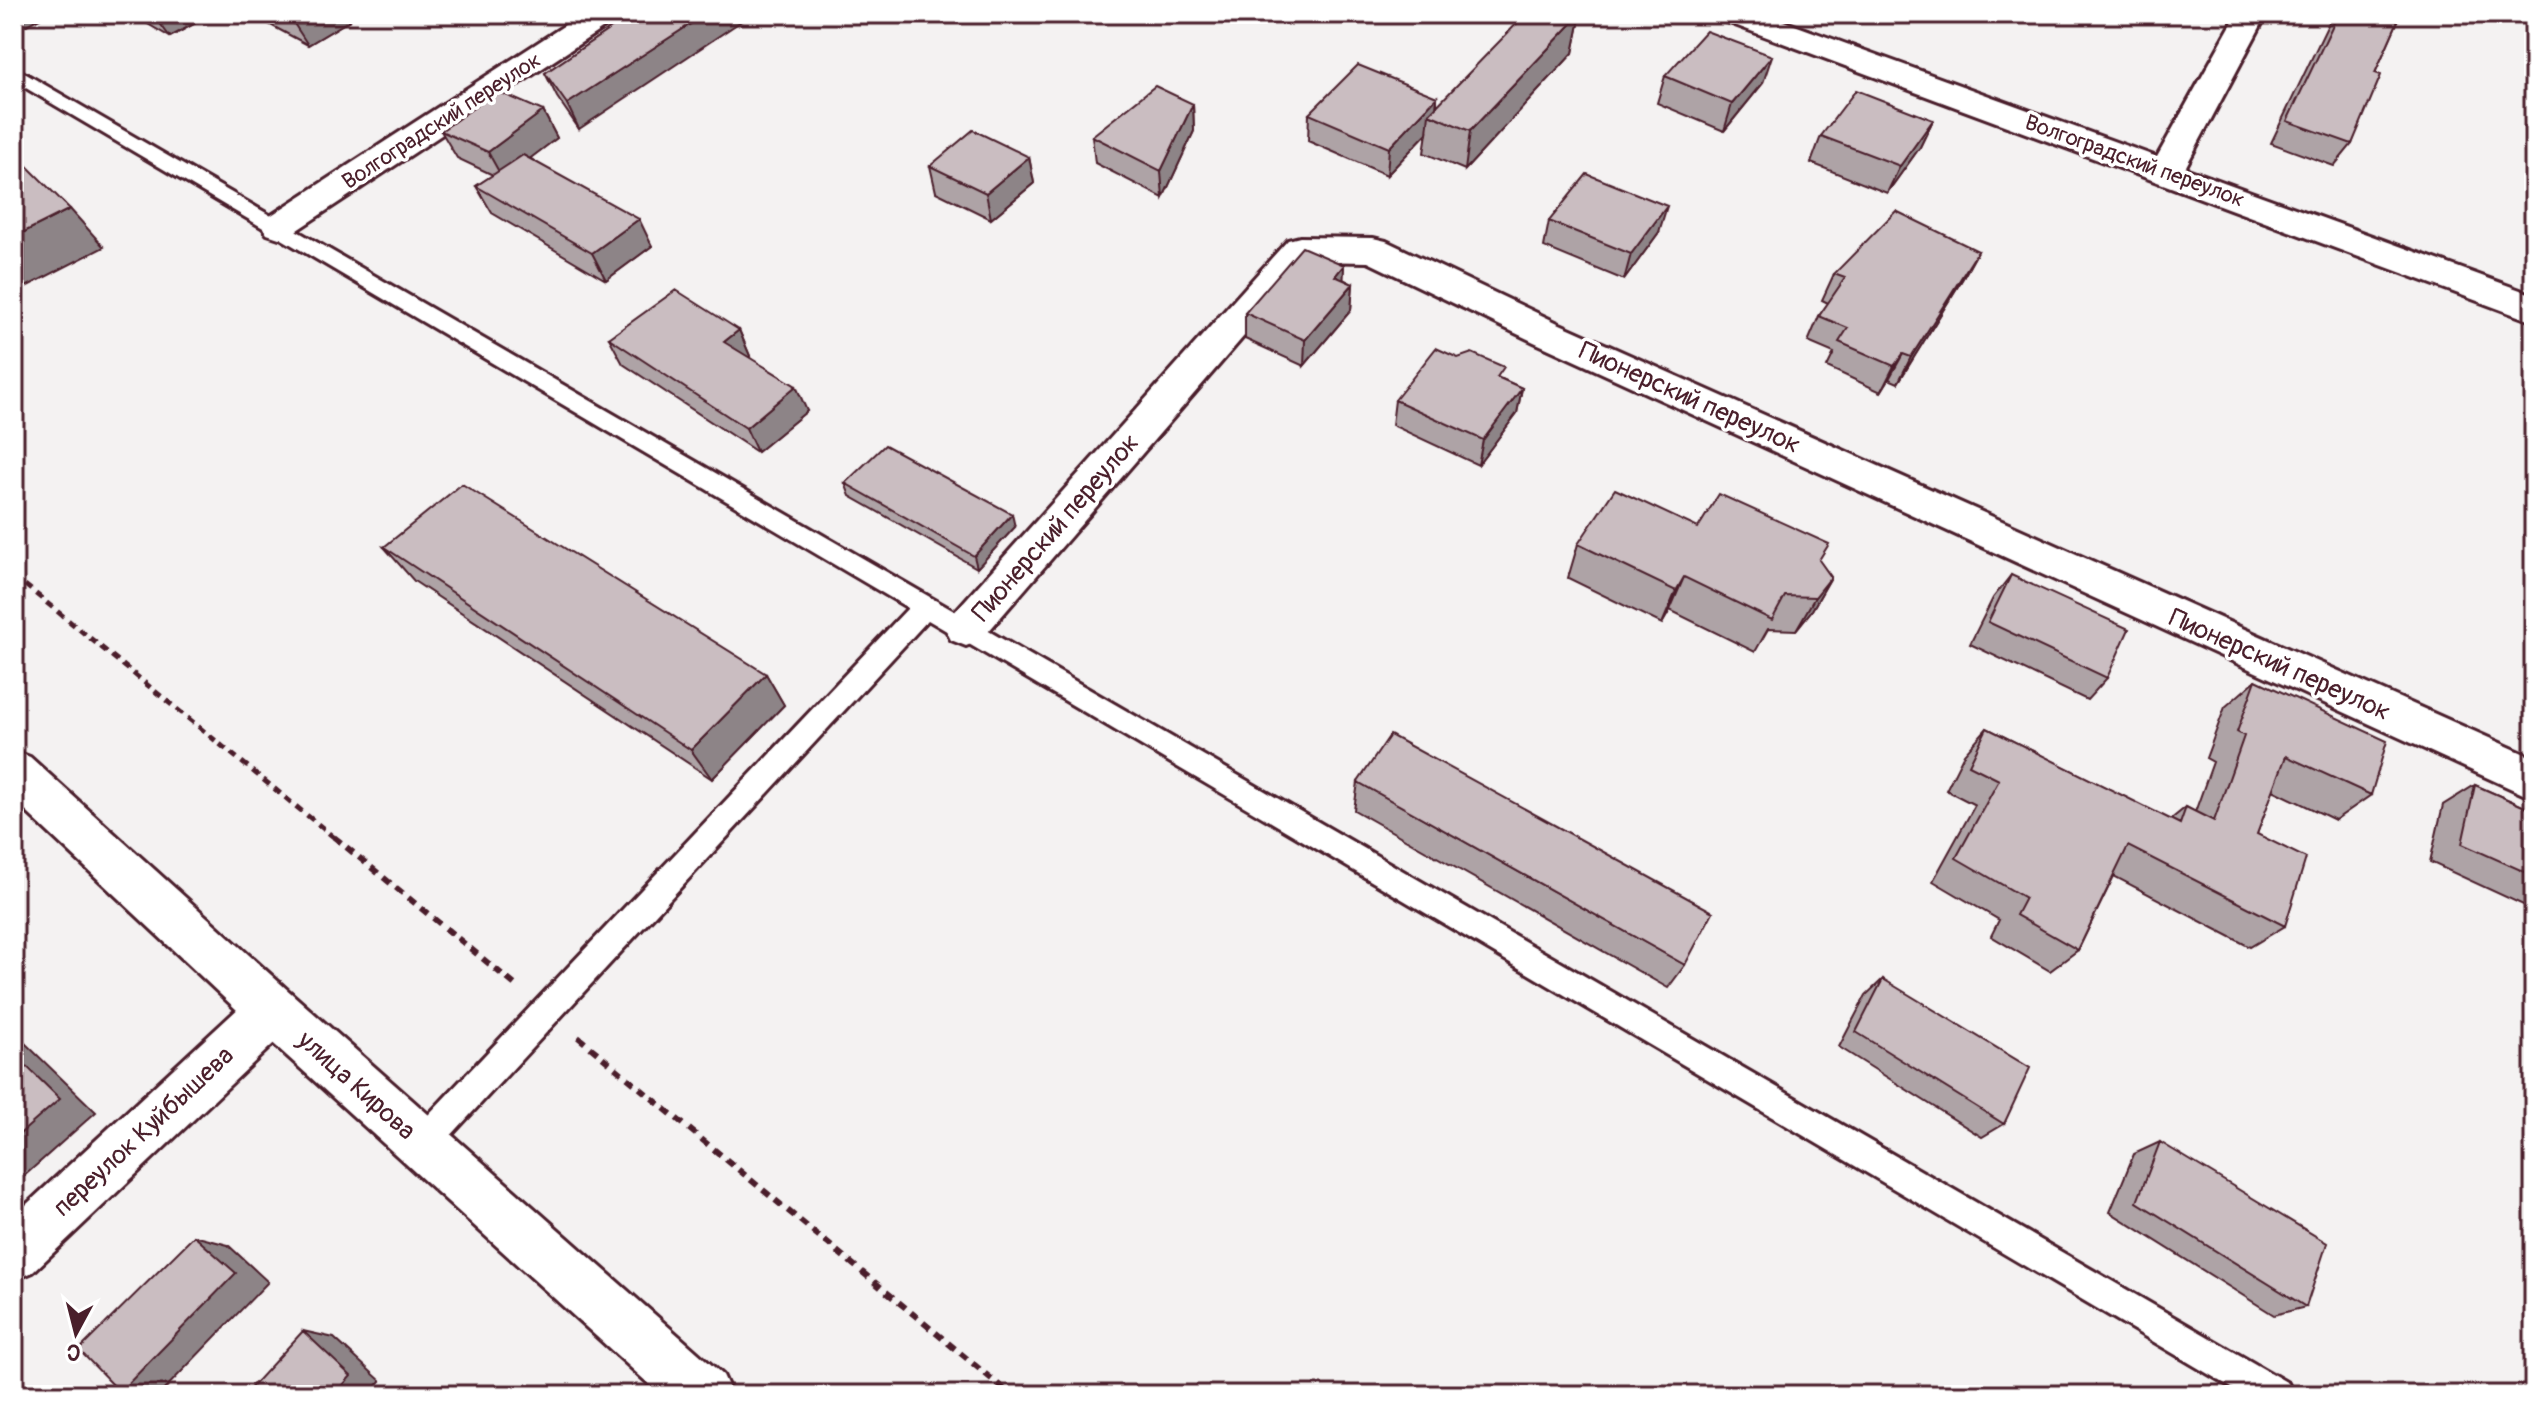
<svg xmlns="http://www.w3.org/2000/svg" width="2548" height="1409" viewBox="0 0 2548 1409" font-family="Pangolin,sans-serif">
<style>
.lines{fill:none;stroke-linecap:round;stroke-linejoin:round}
.service-casing{stroke:#4a1f2b;stroke-width:6}
.minor-casing{stroke:#4a1f2b;stroke-width:6}
.tertiary-casing{stroke:#4a1f2b;stroke-width:6}
.path-far1{stroke:#4a1f2b;stroke-width:5;stroke-dasharray:8 6;stroke-linecap:butt}
.path{stroke:#4a1f2b;stroke-width:6;stroke-dasharray:9 7;stroke-linecap:butt}
.service{fill:#fff;fill-rule:evenodd}
.minor{fill:#fff;fill-rule:evenodd}
.tertiary{fill:#fff;fill-rule:evenodd}
.wall{fill:#aea3a6;stroke:#4a1f2b;stroke-width:2}
.shaded-wall{fill:#8d8487;stroke:#4a1f2b;stroke-width:2}
.building{fill:#cabdc1;stroke:#4a1f2b;stroke-width:2}
.labels{text-anchor:middle;stroke-width:7;stroke-linejoin:round;paint-order:stroke}
.far-street-label{font-size:22px;fill:#4a1f2b;stroke:#fff}
.street-label{font-size:26px;fill:#4a1f2b;stroke:#fff}
</style>
<rect width="100%" height="100%" fill="#f4f2f2"/>
<filter id="ink" filterUnits="userSpaceOnUse"><feTurbulence type="fractalNoise" baseFrequency=".0125" numOctaves="2"/><feDisplacementMap in="SourceGraphic" scale="16" xChannelSelector="R" yChannelSelector="G"/><feConvolveMatrix kernelMatrix="1 2 1 2 8 2 1 2 1" color-interpolation-filters="sRGB"/></filter>
<g filter="url(#ink)">
<g class="lines">
<g class="service-casing">
<path id="service" d="M14 67 2288 1383 2293 1395H2244L928 620 433 1155 422 1159 411 1155 407 1144 411 1133 908 608 14 81Z"/>
</g>
<g class="minor-casing">
<path id="minor" d="M582 14H618L614 21 291 234 279 238 267 234 262 226 267 218Z
M1720 14H1764L2157 157 2237 14H2267L2185 168 2534 295V322L1724 21Z
M1300 237 1373 238 1386 241 1560 324 2534 758V799L1534 342 1368 262 1309 261 981 640 966 646 951 640 945 628 951 616 1288 240Z
M273 986 291 993 298 1010 291 1027 33 1272 14 1280V1216L255 993Z"/>
</g>
<g class="tertiary-casing">
<path id="tertiary" d="M14 751 30 757 291 993 723 1375 732 1395H661L255 1027 14 800Z"/>
</g>
<path class="path-far1" d="M14 576 336 839"/>
<path class="path" d="M334 837 515 985
M578 1037 1011 1395"/>
<use href="#service" class="service"/>
<use href="#minor" class="minor"/>
<use href="#tertiary" class="tertiary"/>
</g>
<path class="wall" d="M131 14H212L170 37Z
M250 14H346L350 20 308 45Z
M632 14 579 129 557 97 545 73Z
M1581 14 1573 53 1465 170 1424 153 1427 133 1387 175 1308 141 1309 114 1437 97V106Z
M2333 14H2401L2375 73 2352 144 2334 166 2271 143Z
M1665 76 1763 83 1724 131 1657 103Z
M1193 104 1194 131 1163 198 1095 163 1092 136Z
M543 111 557 138 530 158 652 246 606 280 492 213 476 186 493 175 457 158 441 131Z
M1933 120 1920 147 1887 193 1811 163 1821 136Z
M1029 157 1034 183 991 219 936 192 930 166Z
M1549 221 1659 232 1624 280 1544 247Z
M1978 251 1963 278 1898 383 1889 379 1881 392 1827 367 1834 353 1808 342 1819 316 1828 303 1822 300 1834 274Z
M1344 265 1343 279 1353 284 1351 310 1304 366 1245 339V313Z
M739 330 750 356 749 357 807 411 757 452 623 364 609 338Z
M1502 379 1522 388 1517 413 1478 465 1392 425 1395 400Z
M845 483 1015 527 977 568 850 496Z
M1698 528 1819 561 1831 577 1812 610 1796 630 1768 629 1755 652 1670 610 1662 624 1568 578 1578 544Z
M384 547 766 674 784 705 712 779 414 581Z
M2011 575 2107 678 2087 700 1970 644 1993 598Z
M2256 680 2371 795 2335 820 2273 790 2257 834 2285 926 2250 947 2114 876 2078 950 2050 971 1991 936 1999 920 1933 881 1975 805 1946 790 1964 754 1987 728 2170 820 2186 807 2195 812 2213 762 2206 758 2225 707Z
M1358 782 1685 965 1668 988 1354 810Z
M2475 785 2534 811V910L2430 862 2443 805Z
M1883 979 2004 1124 1982 1137 1839 1047 1866 995Z
M2160 1142 2306 1307 2274 1315 2110 1212 2134 1154Z"/>
<path class="shaded-wall" d="M14 14H47L21 28 14 19Z
M153 14H212L170 37Z
M299 14H346L350 20 308 45 291 19Z
M706 14H752L579 129 567 104Z
M1581 14 1573 53 1465 170 1470 131Z
M1772 56 1763 83 1724 131 1732 104Z
M1437 97 1435 117 1429 114 1427 133 1387 175 1389 148Z
M1193 104 1194 131 1163 198 1161 171Z
M543 111 557 138 503 179 488 152Z
M1933 120 1920 147 1887 193 1900 166Z
M1029 157 1034 183 991 219 986 193Z
M1667 206 1659 232 1624 280 1631 254Z
M70 209 104 247 20 290 14 284V237Z
M639 219 652 246 606 280 592 253Z
M1978 251 1963 278 1898 383 1911 357Z
M1344 265 1343 291 1335 276Z
M1353 284 1351 310 1304 366 1305 340Z
M739 330 750 356 736 367 724 342Z
M1903 354 1889 379 1881 392 1894 366Z
M796 386 807 411 757 452 746 428Z
M1522 388 1517 413 1478 465 1483 440Z
M1012 514 1015 527 977 568 974 556Z
M1684 577 1670 610 1662 624 1676 591Z
M1831 577 1812 610 1796 630 1815 597Z
M766 674 784 705 712 779 691 750Z
M14 1038 24 1042 96 1112 14 1185Z
M194 1236 228 1245 268 1282 159 1395H144L120 1392Z
M303 1331 334 1338 381 1381 373 1390 378 1395H353L343 1385Z"/>
<path class="building" d="M282 14H299L291 19Z
M632 14H706L567 104 545 73Z
M1526 14H1581L1470 131 1429 114Z
M2338 14H2401L2375 73 2381 75 2352 144 2287 121Z
M1706 31 1772 56 1732 104 1665 76Z
M1358 65 1437 97 1389 148 1309 114Z
M1155 86 1193 104 1161 171 1092 136Z
M1856 90 1933 120 1900 166 1821 136Z
M497 91 543 111 488 152 441 131Z
M973 130 1029 157 986 193 930 166Z
M14 153 70 209 14 237Z
M523 155 639 219 592 253 476 186Z
M1587 174 1667 206 1631 254 1549 221Z
M1896 211 1978 251 1911 357 1903 354 1894 366 1839 342 1848 328 1819 316 1845 278 1834 274Z
M1302 247 1344 265 1335 276 1353 284 1305 340 1245 313Z
M676 290 739 330 724 342 796 386 746 428 609 338Z
M1436 348 1458 358 1472 353 1504 367 1497 377 1522 388 1483 440 1395 400Z
M885 445 1012 514 974 556 845 483Z
M462 484 766 674 691 750 384 547Z
M1615 489 1698 528 1719 494 1829 544 1819 560 1831 577 1815 597 1785 596 1772 620 1684 577 1676 591 1578 544Z
M2011 575 2129 629 2107 678 1988 622Z
M2256 680 2387 741 2371 795 2286 756 2257 834 2306 858 2285 926 2128 846 2078 950 2016 915 2025 898 1956 858 1999 780 1969 765 1987 728 2180 824 2186 807 2214 821 2244 736 2237 732Z
M1390 735 1713 912 1685 965 1358 782Z
M2475 785 2534 811V876L2462 844Z
M1883 979 2030 1068 2004 1124 1856 1032Z
M14 1054 60 1099 14 1139Z
M2160 1142 2327 1243 2306 1307 2137 1202Z
M194 1236 236 1273 120 1392 79 1350Z
M303 1331 351 1376 343 1385 353 1395H244Z"/>
</g>
<g class="labels">
<g class="far-street-label">
<text transform="translate(441 120) rotate(-33)" y="8">Волгоградский переулок</text>
<text transform="translate(2135 160) rotate(20)" y="8">Волгоградский переулок</text>
</g>
<g class="street-label">
<text transform="translate(1690 397) rotate(24)" y="9">Пионерский переулок</text>
<text transform="translate(1055 527) rotate(-49)" y="9">Пионерский переулок</text>
<text transform="translate(2280 664) rotate(24)" y="9">Пионерский переулок</text>
<text transform="translate(357 1085) rotate(42)" y="9">улица Кирова</text>
<text transform="translate(143 1131) rotate(-43)" y="9">переулок Куйбышева</text>
</g>
</g>
<rect width="2548" height="1409" fill="none" stroke="#fff" stroke-width="48"/>
<rect x="24" y="24" width="2500" height="1361" fill="none" stroke="#4a1f2b" stroke-width="3" filter="url(#ink)"/>
<g transform="translate(76 1333) rotate(187)" stroke="#ffffff" stroke-width="6" paint-order="stroke">
<path d="M0-6L14 30L0 20L-14 30Z" fill="#4a1f2b"/>
<text y="-12" font-size="22" font-weight="bold" text-anchor="middle" fill="#4a1f2b">С</text>
</g>
</svg>
